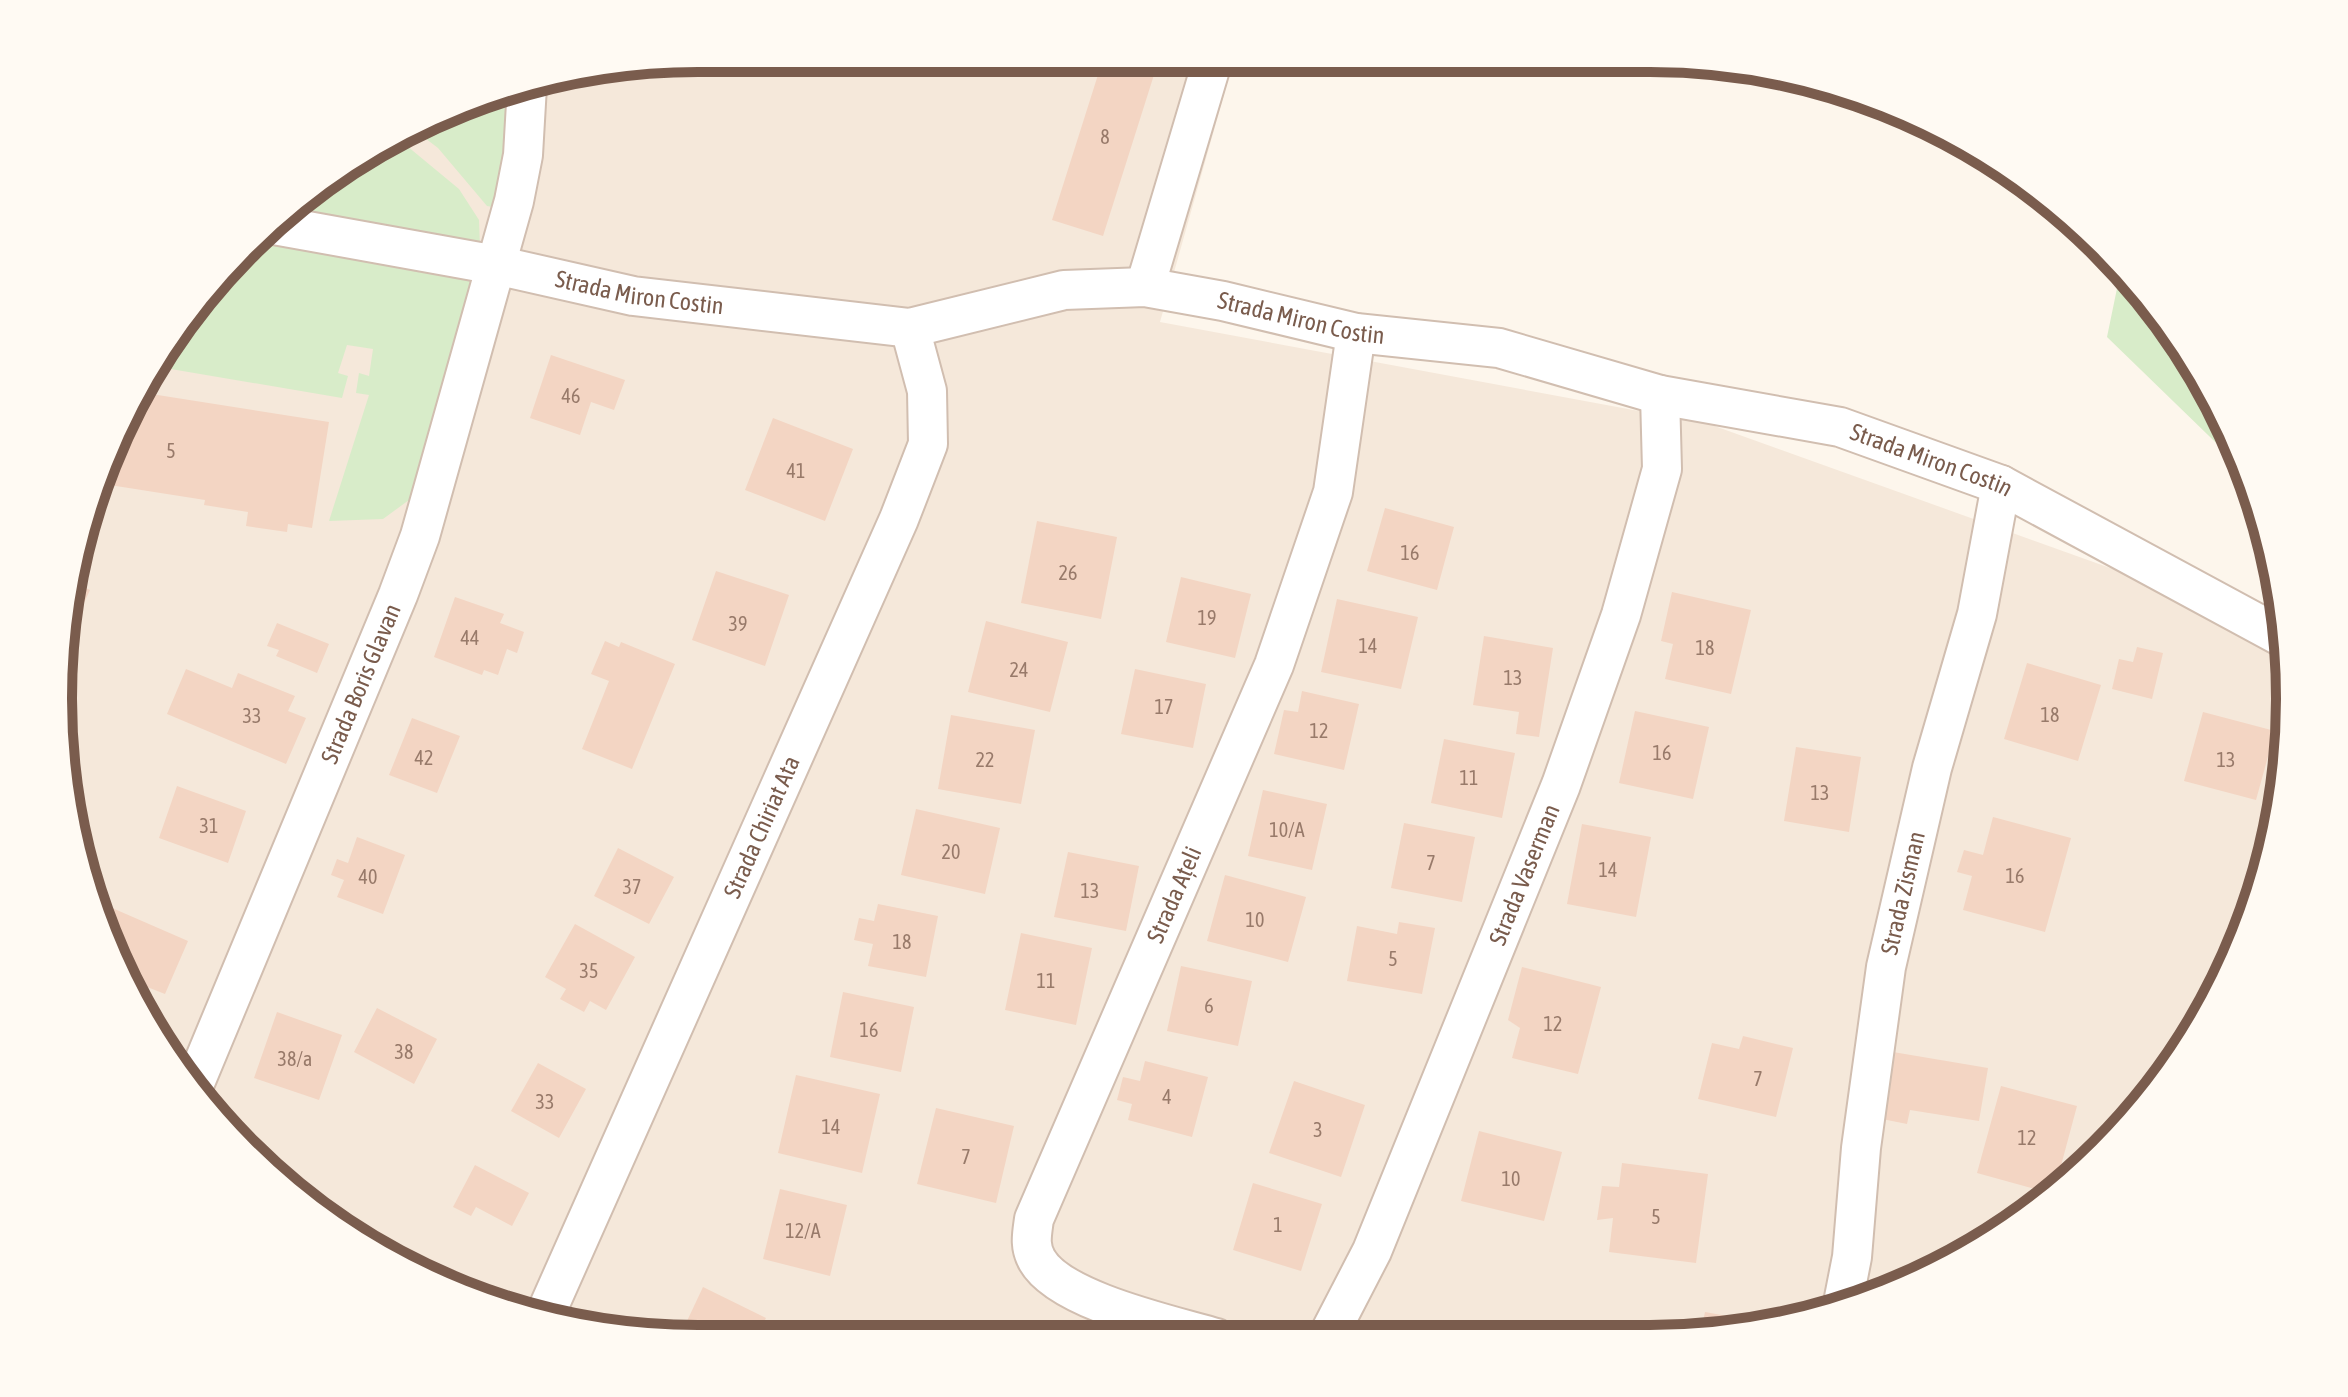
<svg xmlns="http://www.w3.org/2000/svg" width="2348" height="1397" viewBox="0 0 2348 1397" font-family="'Asap Condensed',sans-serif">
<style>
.residential{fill:#f5e8da}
.green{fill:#d8ecc9}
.building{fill:#f3d5c3}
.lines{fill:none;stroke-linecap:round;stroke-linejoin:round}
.minor-casing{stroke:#d1beb0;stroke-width:42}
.minor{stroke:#fff;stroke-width:38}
.labels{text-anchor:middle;stroke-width:7;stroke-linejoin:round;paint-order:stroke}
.number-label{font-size:20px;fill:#987a6a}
.street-label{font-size:24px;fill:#7a5c4d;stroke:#fffaf3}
.rim{fill:none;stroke:#7a5c4d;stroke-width:10}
</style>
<rect width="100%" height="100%" fill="#fdf6ec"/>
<path class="residential" d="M699 58 1234 59 1160 322 1709 424 2283 630 2290 699 2278 824 2241 944 2182 1055 2102 1152 1970 1253 1855 1305 1692 1338H656L492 1305 342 1231 190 1088 92 905 58 699 92 493 190 309 309 190 493 92Z"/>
<path class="green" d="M510 89 499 208 487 206 438 148 417 132 493 92Z
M401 141 459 189 479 220 480 247 286 213 309 190Z
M257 242 403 269 466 276 472 284 476 300 409 500 383 519 329 521 369 395 356 393 359 373 369 376 373 349 347 345 338 373 348 376 342 398 159 367 190 309Z
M2121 269 2182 343 2241 454 2242 468 2107 337Z"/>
<path class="building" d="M1103 59H1159L1103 236 1052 220Z
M551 355 625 380 614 410 591 402 580 435 530 418Z
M145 393 329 422 312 528 288 524 287 532 246 526 248 512 204 505 205 500 97 483Z
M773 418 853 449 825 521 745 490Z
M1385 508 1454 527 1437 590 1367 571Z
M1037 521 1117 537 1101 619 1021 603Z
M716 571 789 595 765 666 692 640Z
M1181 577 1251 594 1235 658 1166 642Z
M77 584 90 590 70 633H69Z
M1672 592 1751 610 1731 694 1665 679 1673 644 1661 641Z
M455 597 504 614 500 623 524 632 517 653 507 649 498 675 484 670 482 675 434 657Z
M1337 599 1418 617 1401 689 1321 672Z
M986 621 1068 642 1050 712 968 692Z
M277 623 329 644 317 673 276 656 279 650 267 646Z
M1484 636 1553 648 1539 737 1516 734 1519 712 1473 705Z
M605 641 619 647 621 642 675 664 632 769 582 749 609 681 591 674Z
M2137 647 2163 653 2152 699 2112 689 2119 659 2133 662Z
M2027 663 2101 685 2078 761 2004 739Z
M186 669 232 688 238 673 295 696 288 711 306 718 286 764 167 714Z
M1135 669 1206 684 1193 748 1121 734Z
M1302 691 1359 704 1344 770 1274 754 1284 710 1298 712Z
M1635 711 1709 727 1693 799 1619 783Z
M2203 712 2275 731 2256 800 2184 781Z
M951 715 1035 730 1021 804 938 789Z
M412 718 460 736 437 793 389 775Z
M1444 739 1515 753 1502 818 1431 803Z
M1796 747 1861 757 1849 832 1784 821Z
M177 786 246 811 228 863 159 838Z
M1263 790 1327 804 1312 870 1248 856Z
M916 809 1000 828 985 894 901 875Z
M1993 817 2071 838 2045 932 1963 910 1972 876 1957 872 1964 850 1983 855Z
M1404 823 1475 837 1462 902 1391 888Z
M1582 824 1651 837 1636 917 1567 904Z
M357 837 405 855 383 914 337 897 344 880 331 875 337 859 348 863Z
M618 848 674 877 649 924 594 896Z
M1068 852 1139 866 1126 931 1054 917Z
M1225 875 1306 897 1288 962 1207 941Z
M103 904 188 941 165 994 142 985 139 992 98 915Z
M878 904 938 916 926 977 868 966 873 944 854 940 859 918 874 921Z
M1399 922 1435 928 1422 994 1347 981 1357 926 1397 934Z
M575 924 635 957 606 1010 590 1001 584 1012 560 999 566 989 545 977Z
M1021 933 1092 948 1076 1025 1005 1010Z
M1181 966 1252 981 1238 1046 1167 1031Z
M1522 967 1601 987 1578 1074 1512 1058 1520 1028 1508 1020Z
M843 992 914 1007 901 1072 830 1057Z
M377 1008 437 1039 414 1084 354 1052Z
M277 1012 342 1035 319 1100 254 1078Z
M1743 1036 1793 1048 1776 1117 1698 1099 1712 1043 1739 1049Z
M1893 1052 1988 1068 1979 1121 1910 1110 1907 1124 1882 1119Z
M1145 1061 1208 1077 1192 1137 1128 1120 1132 1104 1117 1100 1123 1077 1140 1081Z
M538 1063 586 1089 559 1138 511 1111Z
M796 1075 880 1094 862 1173 778 1153Z
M1294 1081 1365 1105 1341 1177 1269 1153Z
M2001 1086 2077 1106 2055 1188 2049 1193 1977 1173Z
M936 1108 1014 1126 996 1203 917 1184Z
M1479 1131 1562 1152 1544 1221 1461 1201Z
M1622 1163 1708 1174 1696 1263 1609 1252 1613 1218 1597 1220 1602 1186 1619 1187Z
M475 1165 529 1193 512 1226 476 1207 471 1216 453 1207Z
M1253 1183 1322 1204 1301 1271 1233 1250Z
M780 1189 847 1205 830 1276 763 1259Z
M703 1287 766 1318 756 1338H679Z
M1705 1312 1765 1323 1700 1336Z"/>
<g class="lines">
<g class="minor-casing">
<g id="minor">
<path id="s1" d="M274 225 496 265 633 296 910 328 1064 290 1145 287 1223 301 1356 333 1499 348 1660 395 1840 427 2001 485 2284 638"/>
<path d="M1145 287 1213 59"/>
<path id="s2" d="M192 1090 398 595 420 536 514 201 523 155 527 86"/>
<path id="s3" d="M1842 1308 1852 1257 1861 1148 1886 967 1932 768 1977 614 2001 485"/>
<path id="s4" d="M545 1315 899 519 928 444 927 391 910 328"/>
<path id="s5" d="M1216 1338C1172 1325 1060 1301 1037 1260 1029 1246 1032 1234 1034 1219L1274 665 1333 492 1356 333"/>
<path id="s6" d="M1327 1338 1372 1251 1561 785 1621 615 1662 469 1660 395"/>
</g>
</g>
<use href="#minor" class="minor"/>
</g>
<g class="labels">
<g class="number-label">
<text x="1105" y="144">8</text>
<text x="571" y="403">46</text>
<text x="171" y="458">5</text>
<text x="796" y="478">41</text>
<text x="1410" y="560">16</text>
<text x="1068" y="580">26</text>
<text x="1207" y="625">19</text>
<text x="738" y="631">39</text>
<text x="470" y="645">44</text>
<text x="1368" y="653">14</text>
<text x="1705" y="655">18</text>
<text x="1019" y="677">24</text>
<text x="1513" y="685">13</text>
<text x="1164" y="714">17</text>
<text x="2050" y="722">18</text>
<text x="252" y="723">33</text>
<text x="1319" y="738">12</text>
<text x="1662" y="760">16</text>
<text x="424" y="765">42</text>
<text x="985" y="767">22</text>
<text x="2226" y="767">13</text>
<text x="1469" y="785">11</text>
<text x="1820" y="800">13</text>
<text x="209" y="833">31</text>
<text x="1287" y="837">10/A</text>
<text x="951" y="859">20</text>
<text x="1431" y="870">7</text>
<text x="1608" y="877">14</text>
<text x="2015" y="883">16</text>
<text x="368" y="884">40</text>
<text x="632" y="894">37</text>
<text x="1090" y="898">13</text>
<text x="1255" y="927">10</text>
<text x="902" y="949">18</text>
<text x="1393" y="966">5</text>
<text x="589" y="978">35</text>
<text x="1046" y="988">11</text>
<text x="1209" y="1013">6</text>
<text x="1553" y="1031">12</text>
<text x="869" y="1037">16</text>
<text x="404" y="1059">38</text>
<text x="295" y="1066">38/a</text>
<text x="1758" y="1086">7</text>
<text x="1167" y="1104">4</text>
<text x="545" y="1109">33</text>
<text x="831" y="1134">14</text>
<text x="1318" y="1137">3</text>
<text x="2027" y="1145">12</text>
<text x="966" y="1164">7</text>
<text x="1511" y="1186">10</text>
<text x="1656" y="1224">5</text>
<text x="1278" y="1232">1</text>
<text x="803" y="1238">12/A</text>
</g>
<g class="street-label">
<text dy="8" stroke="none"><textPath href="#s1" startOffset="372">Strada Miron Costin</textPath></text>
<text dy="8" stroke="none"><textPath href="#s1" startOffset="1044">Strada Miron Costin</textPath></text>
<text dy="8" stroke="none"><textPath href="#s1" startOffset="1692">Strada Miron Costin</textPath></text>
<text dy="8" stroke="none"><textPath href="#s2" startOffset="440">Strada Boris Glavan</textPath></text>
<text dy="8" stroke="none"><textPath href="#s4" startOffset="534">Strada Chiriat Ata</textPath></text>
<text dy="8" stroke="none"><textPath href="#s6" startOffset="504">Strada Vaserman</textPath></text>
<text dy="8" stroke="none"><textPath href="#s3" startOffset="420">Strada Zisman</textPath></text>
<text dy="8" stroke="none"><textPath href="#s5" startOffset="594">Strada Ațeli</textPath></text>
</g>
</g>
<path d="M0 0H2348V1397H0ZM698 72H1650A626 626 0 0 1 2276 698V699A626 626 0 0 1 1650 1325H698A626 626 0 0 1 72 699V698A626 626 0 0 1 698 72Z" fill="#fffaf3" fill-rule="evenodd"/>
<path class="rim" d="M698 72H1650A626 626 0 0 1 2276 698V699A626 626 0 0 1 1650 1325H698A626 626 0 0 1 72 699V698A626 626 0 0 1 698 72Z"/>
</svg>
